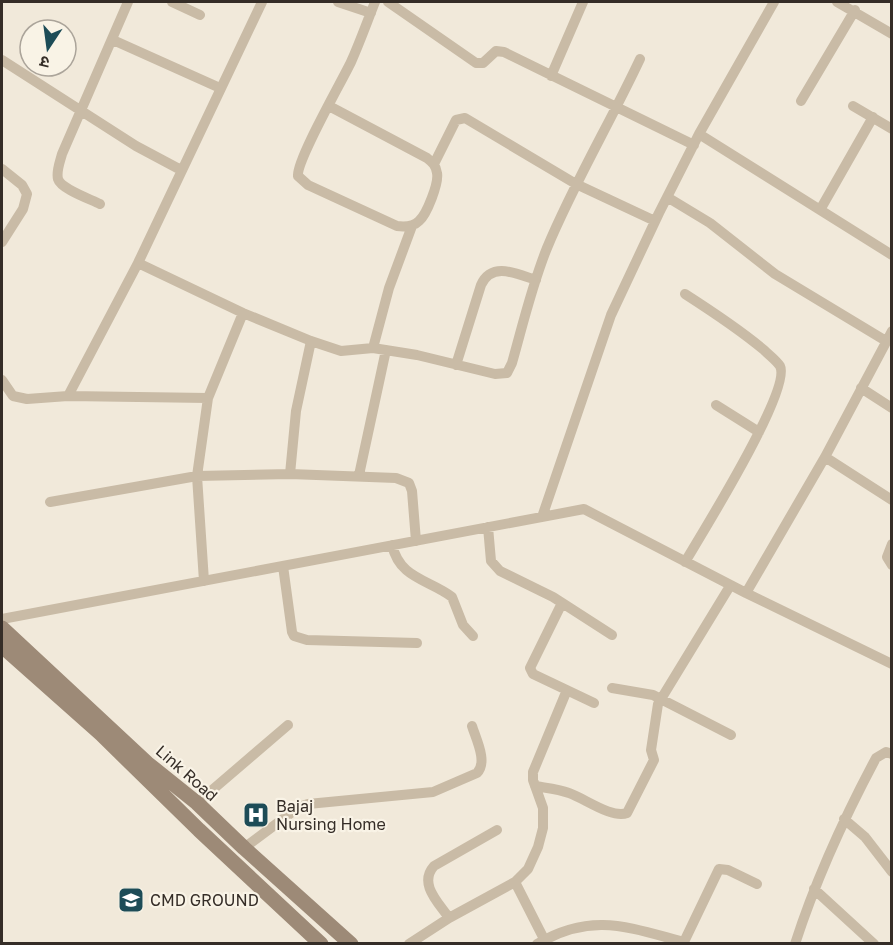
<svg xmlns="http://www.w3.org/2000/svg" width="893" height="945" viewBox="0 0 893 945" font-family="'Golos Text','Noto Sans Devanagari',sans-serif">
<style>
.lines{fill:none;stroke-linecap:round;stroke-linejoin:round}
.minor{stroke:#c9bba6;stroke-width:10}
.secondary{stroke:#9d8a77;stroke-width:15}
.labels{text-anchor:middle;stroke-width:4.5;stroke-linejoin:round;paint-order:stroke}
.street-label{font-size:16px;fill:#352d27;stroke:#f9f3e6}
.poi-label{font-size:16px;fill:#352d27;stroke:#f9f3e6;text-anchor:start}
</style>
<rect width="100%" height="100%" fill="#f1e9da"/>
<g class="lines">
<path class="minor" d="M172 2 200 15
M338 2 371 13
M388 2 476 63H483L496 51 504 52 694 145
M837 2 892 34
M113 40 220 88
M2 60 136 146 181 170
M551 76 583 2
M801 101 855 10
M329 106 427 158C432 162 436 165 437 173 439 183 427 214 419 221 413 227 405 227 397 226L308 185 298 176C296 161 342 81 351 62 360 42 367 22 375 2
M853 106 892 129
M699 134 892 255
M434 164 456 120 465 118 576 184 655 221
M2 169 22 185 27 194 23 209 2 242
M667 197 710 223 775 274 886 341
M100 204C90 199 61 189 58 179 56 171 60 162 62 154L128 2
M820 210 873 117
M138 263 243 313 311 341 341 351 373 348 417 355 495 374 507 373 512 363C523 324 532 285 547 248 574 183 610 123 640 59
M373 348 389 288 412 226
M456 365 481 285C492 261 517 274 536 280
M2 380 13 396 27 399 68 396 208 398
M861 388 892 408
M68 396 138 263 262 2
M716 405 759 432
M825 457 892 500
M290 474 296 411 311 341
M359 475 386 350
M50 502 197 476 290 474 396 478 409 483 412 491 416 541
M542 517 611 315 659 213 699 134 774 2
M488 527 491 561 500 571 553 597 612 635
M892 544 887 557 892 565
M392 545C400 579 428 579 452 597L463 625 473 636
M685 562C701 535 792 389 780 366 776 360 769 355 764 350 739 329 713 312 685 294
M283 566 292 632 294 636 307 640 417 643
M204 581 197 476 208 398 243 313
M746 593 825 457 892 331
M562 603 530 668 533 674 594 703
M2 619 584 509 746 593 892 664
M612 688 653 695 731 735
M535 786C546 788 558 789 569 793 584 798 612 819 627 813L654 760 651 750 658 704 730 586
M197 803 288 725
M844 819 865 837 892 872
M244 848 299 807 308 804 433 792 477 773C488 762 476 739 472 726
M515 882 544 939
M814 889 874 944
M449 918C439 903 418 884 434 866L497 830
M409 944 449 918 515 882 528 869 538 847 543 828V808L533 780V772L567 690
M537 944C592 912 627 927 684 942
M683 944 719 869 728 870 757 884
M795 944C816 879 844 818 876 758L886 752 892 754"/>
<path class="secondary" d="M2 628 147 763 197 803 244 848 351 944
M2 646 101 734 199 830 321 944"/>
</g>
<defs>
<g id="hospital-square" transform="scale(1.35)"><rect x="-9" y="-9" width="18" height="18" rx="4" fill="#1d4c57" stroke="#f9f3e6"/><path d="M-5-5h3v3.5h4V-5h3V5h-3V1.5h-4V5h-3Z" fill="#fff"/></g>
<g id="university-square" transform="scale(1.35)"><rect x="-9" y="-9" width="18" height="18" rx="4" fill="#1d4c57" stroke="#f9f3e6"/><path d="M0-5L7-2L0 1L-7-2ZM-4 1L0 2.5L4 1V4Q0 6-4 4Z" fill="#fff"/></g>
</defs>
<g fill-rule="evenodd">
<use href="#hospital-square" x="256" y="815"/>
<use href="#university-square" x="131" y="900"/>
</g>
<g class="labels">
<g class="street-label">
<text transform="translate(187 773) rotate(41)" y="6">Link Road</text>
</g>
<g class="poi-label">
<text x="276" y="812">Bajaj<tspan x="276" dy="18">Nursing Home</tspan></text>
<text x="150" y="906">CMD GROUND</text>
</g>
</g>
<rect width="893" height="945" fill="none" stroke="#352d27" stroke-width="6"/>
<g transform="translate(48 48) rotate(193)"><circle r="28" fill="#f9f3e6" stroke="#aba49a" stroke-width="1.5"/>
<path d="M0-4.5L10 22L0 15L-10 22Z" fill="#1d4c57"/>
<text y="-9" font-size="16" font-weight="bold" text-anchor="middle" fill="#352d27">उ</text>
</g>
</svg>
